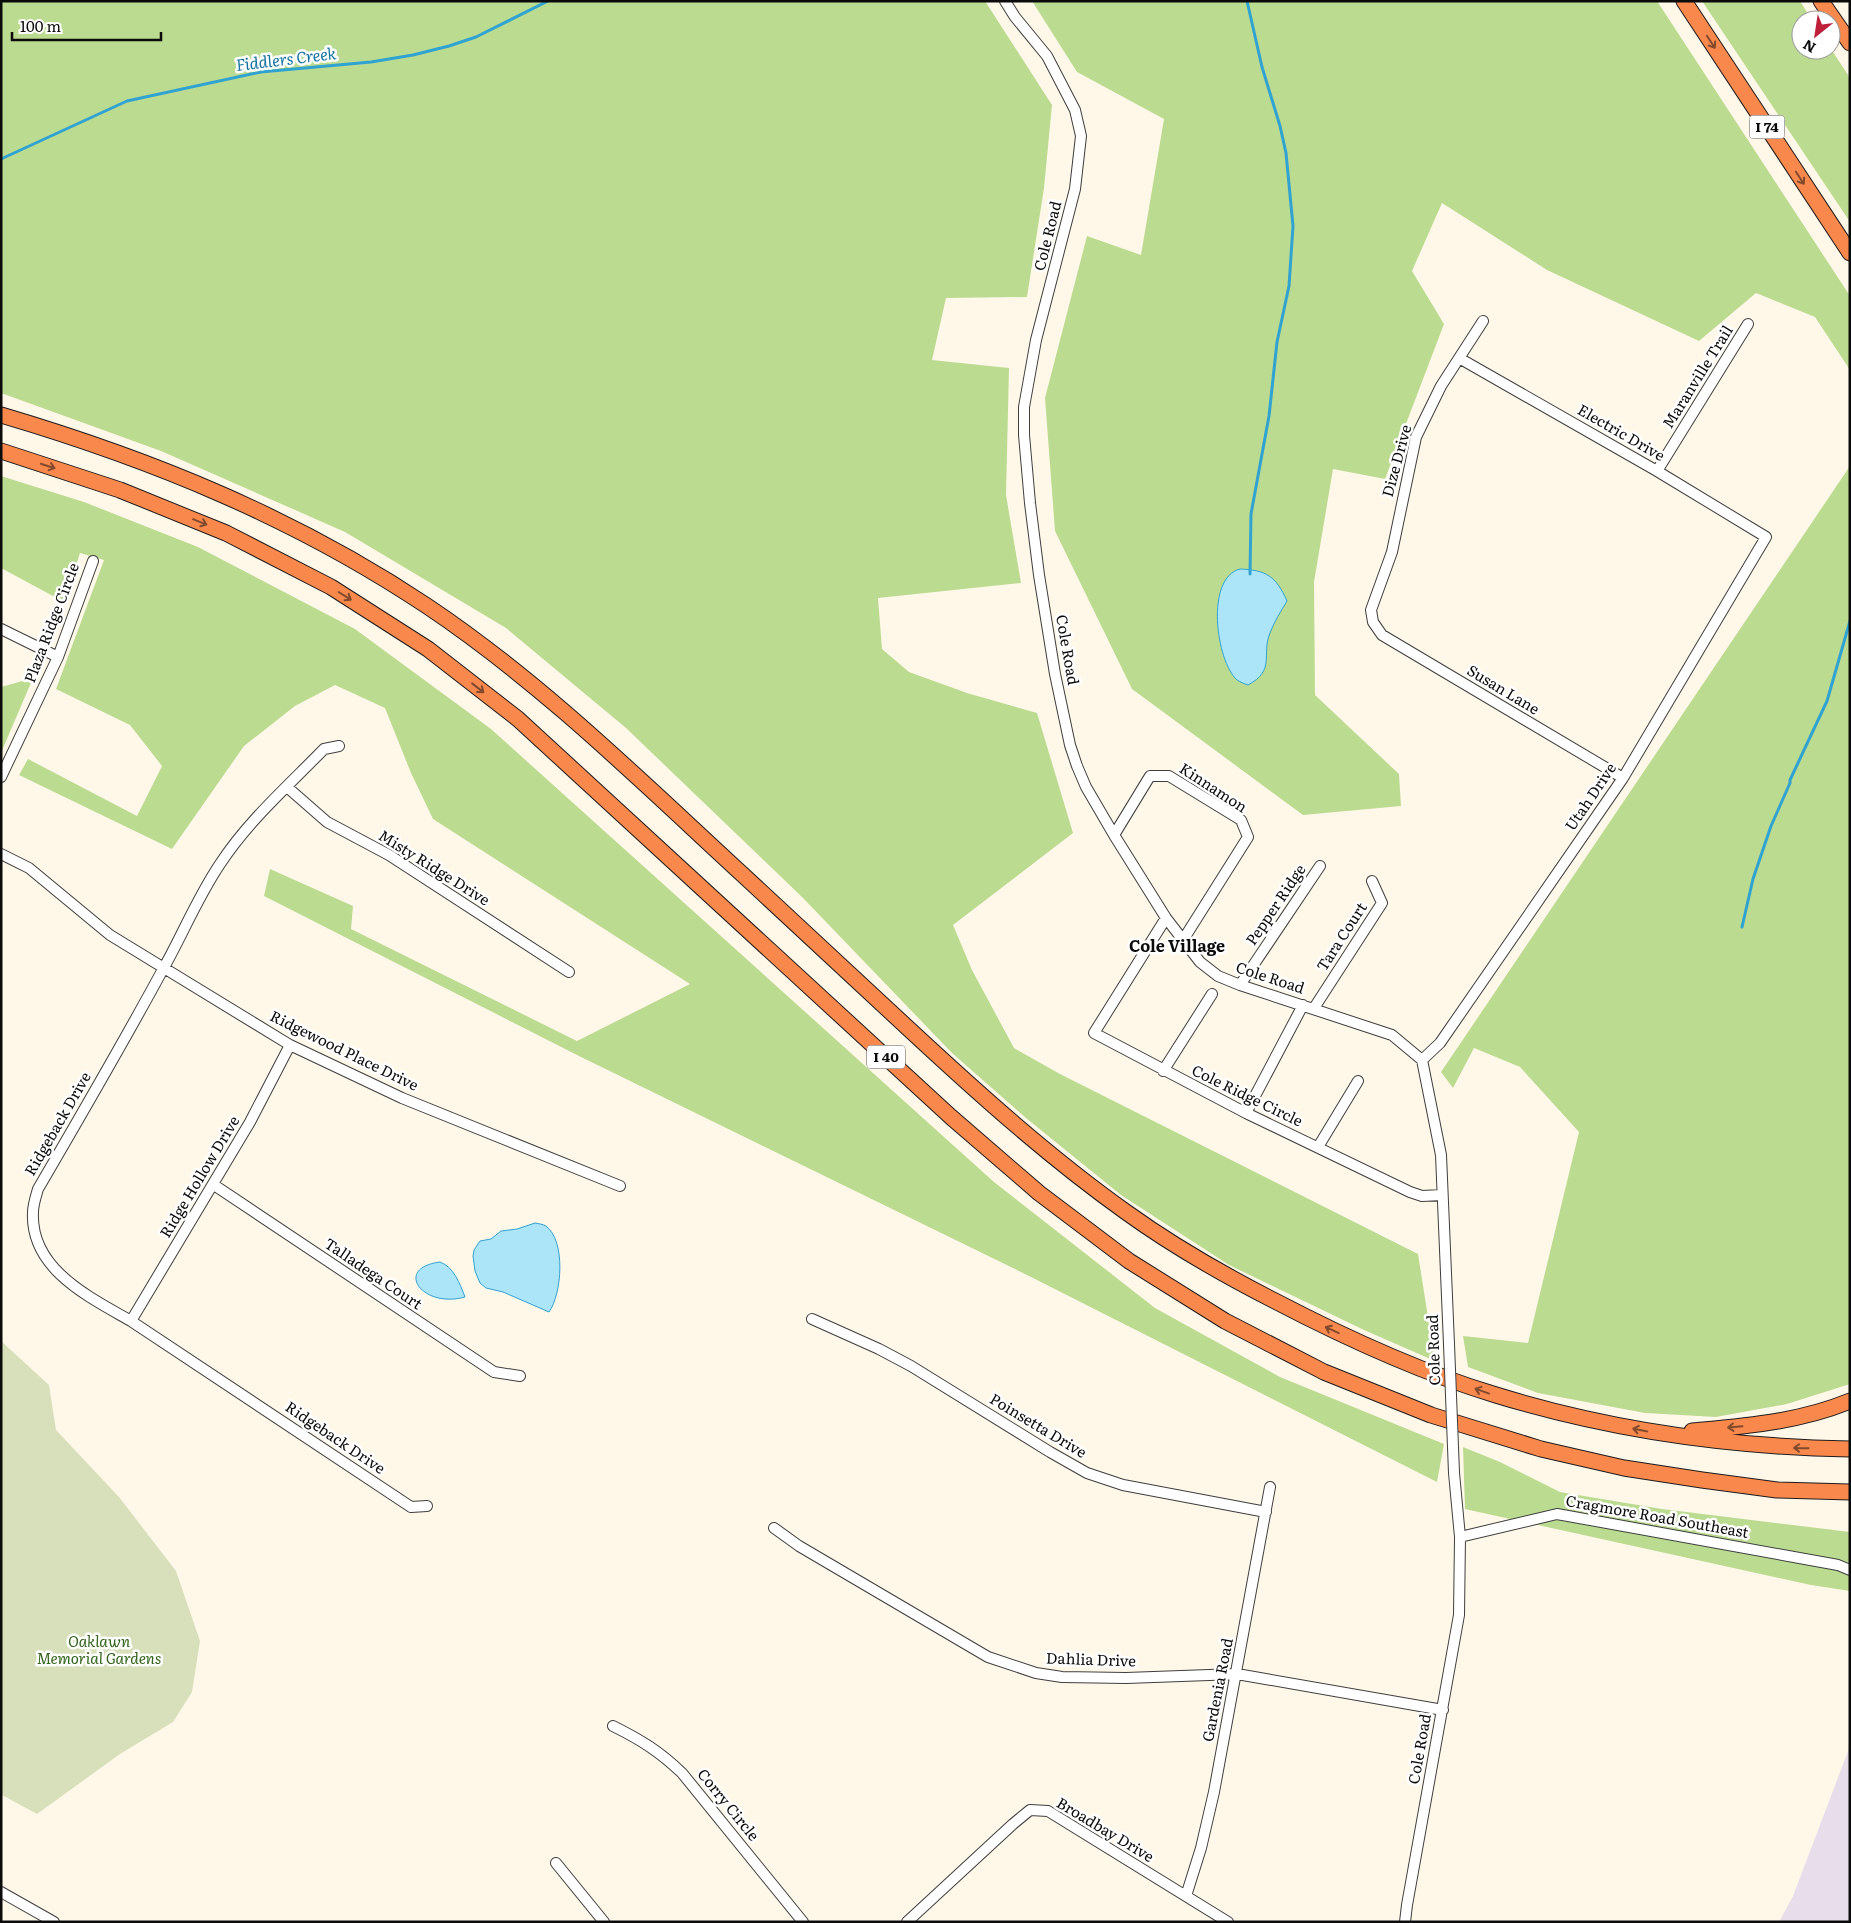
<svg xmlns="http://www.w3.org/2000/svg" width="1851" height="1923" viewBox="0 0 1851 1923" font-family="Literata,serif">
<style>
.industrial{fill:#e8deeb}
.forest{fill:#bbdb91}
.cemetery{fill:#d8e0bb}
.water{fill:#ace4f8;stroke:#31a3d1}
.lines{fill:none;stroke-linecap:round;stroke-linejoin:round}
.stream{stroke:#31a3d1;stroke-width:3}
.minor-casing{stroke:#3e3e3e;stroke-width:12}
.highway-casing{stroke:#1c1c1c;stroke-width:17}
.minor{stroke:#fff;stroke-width:10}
.highway{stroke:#f9884d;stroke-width:15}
.minor-bridge-casing{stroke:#3e3e3e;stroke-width:12;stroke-linecap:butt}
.minor-bridge{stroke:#fff;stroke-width:10}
.oneway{stroke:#824a2c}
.labels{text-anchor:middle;stroke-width:5;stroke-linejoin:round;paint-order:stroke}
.shield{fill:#fff;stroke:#545454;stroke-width:1}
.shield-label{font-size:14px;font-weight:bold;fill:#0b0b0b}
.street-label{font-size:15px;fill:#0b0b0b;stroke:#fff}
.park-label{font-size:15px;font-style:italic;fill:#32631a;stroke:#fff}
.water-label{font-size:16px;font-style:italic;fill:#12729f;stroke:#fff}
.neighbourhood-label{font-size:16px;font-weight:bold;fill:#0b0b0b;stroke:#fff}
</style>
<rect width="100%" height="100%" fill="#fff8e9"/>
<path class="industrial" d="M1850 1746V1922H1779L1793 1896Z"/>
<path class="forest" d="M1 1H985L1052 105 1044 188 1027 297 946 298 932 360 1009 368 1006 495 1021 583 878 598 882 649 909 672 967 693 1037 713 1073 833 953 925 972 970 1014 1048 1060 1074 1418 1254 1435 1361 1364 1330 1229 1265 1121 1195 1026 1118 952 1053 803 898 626 728 506 628 345 532 161 451 1 393Z
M1032 1H1657L1850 296V370L1815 317 1756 293 1699 341 1547 270 1442 203 1412 271 1444 324 1385 479 1333 469 1314 582 1315 695 1399 774 1401 806 1303 815 1132 689 1055 531 1045 398 1087 236 1141 255 1164 119 1077 72Z
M1702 1H1800L1812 20H1801V50L1831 49 1850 78V222Z
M1850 466V1384L1787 1404 1716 1417 1645 1413 1538 1393 1468 1367 1463 1336 1528 1343 1579 1132 1520 1067 1474 1048 1453 1088 1441 1072Z
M1 476 84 502 198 547 355 629 491 729 994 1182 1155 1308 1280 1377 1444 1444 1437 1482 1029 1276 581 1057 264 896 270 869 353 906 351 929 577 1041 690 984 433 819 411 773 385 708 335 685 295 706 244 746 172 849 19 775 28 759 137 816 162 766 130 725 56 689 104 560 80 553 64 602 1 568Z
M33 678 1 753V687Z
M1463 1447 1500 1462 1560 1492 1662 1509 1850 1532V1591L1811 1585 1465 1509Z"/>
<path class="cemetery" d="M1 1341 49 1385 56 1430 119 1497 176 1571 200 1641 192 1692 173 1722 120 1754 37 1814 2 1795 1 1796Z"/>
<path class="water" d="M1240 569C1266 570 1276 576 1287 601 1281 611 1274 622 1270 633 1261 655 1276 670 1248 685 1245 684 1240 682 1237 680 1216 661 1205 578 1240 569Z
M535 1223C539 1224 543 1224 546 1226 566 1241 562 1294 549 1312L503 1292 486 1288 480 1283 475 1271 473 1256 474 1250 480 1241 491 1239 501 1231 517 1229Z
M440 1262C454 1267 460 1284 465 1297 422 1309 393 1268 440 1262Z"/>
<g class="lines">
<path class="stream" d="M1247 1 1262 67 1280 126 1286 153 1293 226 1289 286 1277 342 1269 416 1251 514 1250 574
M1 159 127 101 261 72 371 62 413 55 449 46 476 37 548 1
M1742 927 1753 879 1771 826 1790 783V780L1827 701 1850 621"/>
<g class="minor-casing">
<path id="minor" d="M1005 1 1015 17 1047 56 1075 110 1081 136 1075 189 1036 340 1024 407V435L1030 503 1039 575 1055 674 1070 745 1077 766 1086 787 1114 835 1166 918 1200 962 1218 976 1240 985 1392 1035 1422 1060 1441 1155 1449 1344
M1483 321 1441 386 1416 437 1392 552 1371 610 1373 622 1382 635 1623 778
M1657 471 1748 324
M1 629 58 657
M339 746 324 749C288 786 248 821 220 864 197 898 182 936 162 971 122 1045 80 1117 38 1189 36 1196 33 1205 33 1212 30 1269 89 1297 131 1321L411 1507 427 1506
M1 777 58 657 93 561
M287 787 327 822 389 855 569 972
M1114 835 1150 776H1169L1241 820 1248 837 1183 940
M1 854 29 868 110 935 290 1045 402 1098 620 1186
M1166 918 1094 1033 1246 1113 1410 1192 1422 1196 1442 1195
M1240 985 1320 866
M1314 1008 1382 903 1372 881
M1422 1060 1440 1043 1623 778 1766 537 1657 471 1459 358
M1163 1071 1212 994
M1246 1113 1303 1005
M1318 1147 1358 1081
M214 1185 494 1372 520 1376
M812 1319 879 1349 911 1366 1050 1452 1087 1473 1123 1485 1266 1512
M131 1321 250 1122 290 1045
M774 1528 799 1546 988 1657 1036 1673 1062 1677 1126 1678 1237 1674 1443 1710
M1460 1537 1557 1514 1838 1565 1850 1570
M613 1726C641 1740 659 1751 682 1773L803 1922
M556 1863 604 1922
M1 1892 54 1922
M1186 1896 1201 1848 1214 1792 1270 1487
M907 1922 1013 1824 1030 1810 1048 1811 1228 1922
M1405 1922 1407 1905 1459 1615 1460 1537 1454 1473"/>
</g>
<g class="highway-casing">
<path id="highway" d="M1684 1 1850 253
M1821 1 1850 43
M1 415C153 460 295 518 427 606 542 683 641 781 742 874 798 926 854 978 910 1030 979 1094 1049 1157 1126 1212 1173 1246 1224 1275 1275 1301 1346 1338 1419 1372 1496 1395 1610 1430 1730 1447 1850 1449
M1 451 120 490 226 533 331 587 428 649 518 719 951 1117 1039 1193 1129 1261 1225 1321 1324 1372 1431 1415 1541 1449 1624 1468 1702 1480 1777 1490 1850 1492
M1692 1431C1746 1426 1799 1422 1850 1401"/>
</g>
<use href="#minor" class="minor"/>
<use href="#highway" class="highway"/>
<g class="minor-bridge-casing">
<path id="minor-bridge" d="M1449 1344 1454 1473"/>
</g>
<use href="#minor-bridge" class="minor-bridge"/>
</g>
<defs><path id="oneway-shaft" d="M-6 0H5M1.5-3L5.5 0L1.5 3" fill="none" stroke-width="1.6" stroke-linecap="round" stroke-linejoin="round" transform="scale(1.25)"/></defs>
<g class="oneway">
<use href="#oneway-shaft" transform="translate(1711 42) rotate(57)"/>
<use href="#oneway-shaft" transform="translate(1800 178) rotate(57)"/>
<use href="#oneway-shaft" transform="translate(48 466) rotate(18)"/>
<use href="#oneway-shaft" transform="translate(200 522) rotate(22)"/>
<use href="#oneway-shaft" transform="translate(345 596) rotate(32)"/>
<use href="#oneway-shaft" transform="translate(478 688) rotate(38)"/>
<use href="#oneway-shaft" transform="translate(1332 1330) rotate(-155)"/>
<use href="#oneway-shaft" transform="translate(1482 1391) rotate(-160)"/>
<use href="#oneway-shaft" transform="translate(1735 1427) rotate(175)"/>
<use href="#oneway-shaft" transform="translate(1640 1430) rotate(-169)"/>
<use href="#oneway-shaft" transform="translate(1801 1448) rotate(-179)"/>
</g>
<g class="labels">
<g class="shield">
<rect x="1749.5" y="115.5" width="35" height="23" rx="4"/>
<rect x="867" y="1045.5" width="38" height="23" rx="4"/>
</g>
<g class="shield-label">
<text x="1767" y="132">I 74</text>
<text x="886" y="1062">I 40</text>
</g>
<g class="street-label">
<text transform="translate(1048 236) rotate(-76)" y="5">Cole Road</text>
<text transform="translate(1698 377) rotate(-58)" y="5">Maranville Trail</text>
<text transform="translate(1621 433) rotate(30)" y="5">Electric Drive</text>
<text transform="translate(1397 461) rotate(-75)" y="5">Dize Drive</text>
<text transform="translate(52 623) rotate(-69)" y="5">Plaza Ridge Circle</text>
<text transform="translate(1067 650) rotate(80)" y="5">Cole Road</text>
<text transform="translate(1503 690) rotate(31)" y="5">Susan Lane</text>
<text transform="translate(1213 788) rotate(33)" y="5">Kinnamon</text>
<text transform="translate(1591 797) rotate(-56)" y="5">Utah Drive</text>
<text transform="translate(434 868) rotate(32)" y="5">Misty Ridge Drive</text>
<text transform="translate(1276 905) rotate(-56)" y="5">Pepper Ridge</text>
<text transform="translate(1342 937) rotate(-57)" y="5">Tara Court</text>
<text transform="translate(1270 978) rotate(18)" y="5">Cole Road</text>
<text transform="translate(344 1051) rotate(26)" y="5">Ridgewood Place Drive</text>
<text transform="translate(1247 1096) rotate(26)" y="5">Cole Ridge Circle</text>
<text transform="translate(58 1124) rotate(-60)" y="5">Ridgeback Drive</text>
<text transform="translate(200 1177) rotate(-59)" y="5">Ridge Hollow Drive</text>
<text transform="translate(373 1274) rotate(34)" y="5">Talladega Court</text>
<text transform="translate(1434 1350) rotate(-92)" y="5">Cole Road</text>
<text transform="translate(1038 1426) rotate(31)" y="5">Poinsetta Drive</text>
<text transform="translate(335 1438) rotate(34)" y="5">Ridgeback Drive</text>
<text transform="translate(1657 1517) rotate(10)" y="5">Cragmore Road Southeast</text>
<text transform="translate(1091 1660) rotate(2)" y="5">Dahlia Drive</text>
<text transform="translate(1218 1690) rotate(-79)" y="5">Gardenia Road</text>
<text transform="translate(1420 1749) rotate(-80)" y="5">Cole Road</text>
<text transform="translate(728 1805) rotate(51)" y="5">Corry Circle</text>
<text transform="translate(1105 1830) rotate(31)" y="5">Broadbay Drive</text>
</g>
<g class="park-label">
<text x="99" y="1647">Oaklawn<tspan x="99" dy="17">Memorial Gardens</tspan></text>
</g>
<g class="water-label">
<text transform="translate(286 59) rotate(-7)" y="6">Fiddlers Creek</text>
</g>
<g class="neighbourhood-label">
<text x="1177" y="952">Cole Village</text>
</g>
</g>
<rect width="1851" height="1923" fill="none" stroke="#0b0b0b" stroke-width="5"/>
<g transform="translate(1816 35) rotate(210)"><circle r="24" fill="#ffffff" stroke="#9d9d9d"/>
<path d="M0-4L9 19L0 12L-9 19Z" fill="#be203a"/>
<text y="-8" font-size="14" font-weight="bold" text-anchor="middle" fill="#0b0b0b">N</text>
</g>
<path d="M12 32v8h149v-8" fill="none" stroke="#0b0b0b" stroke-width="2.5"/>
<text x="20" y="32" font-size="15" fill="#0b0b0b" stroke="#ffffff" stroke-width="4" paint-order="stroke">100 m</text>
</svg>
